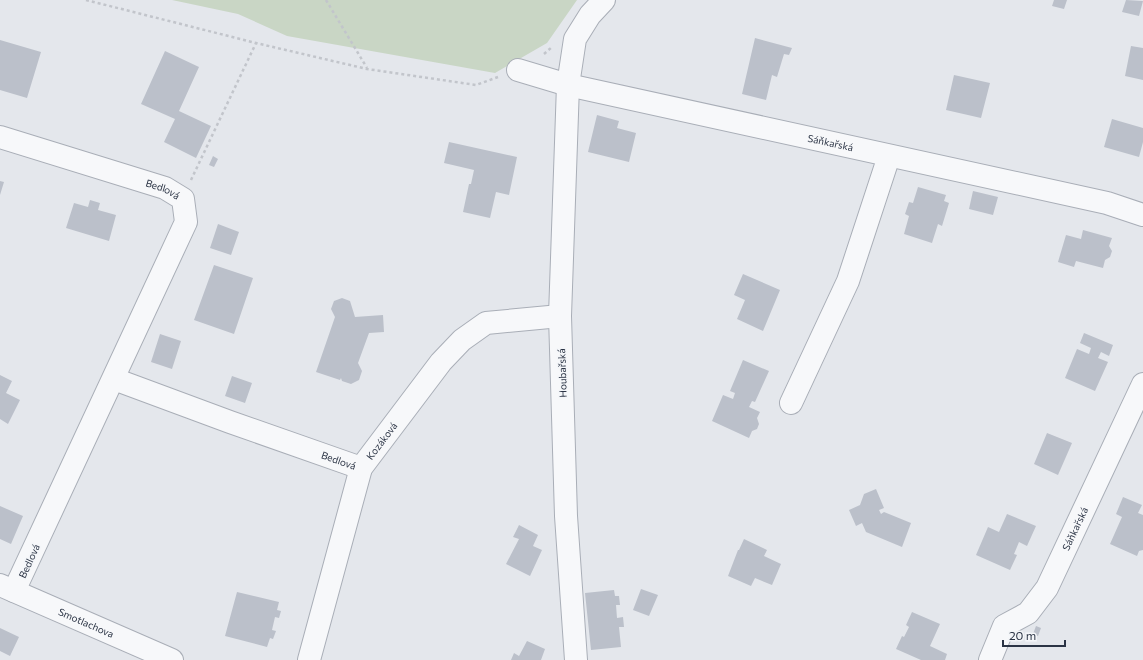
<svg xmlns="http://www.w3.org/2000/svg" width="1143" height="660" viewBox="0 0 1143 660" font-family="Commissioner,sans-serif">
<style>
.green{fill:#c9d6c5}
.building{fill:#bbc0ca}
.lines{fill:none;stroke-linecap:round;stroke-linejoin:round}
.minor-casing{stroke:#a9aeb7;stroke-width:24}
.path{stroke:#c2c5cb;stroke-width:2.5;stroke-dasharray:3 3;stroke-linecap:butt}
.minor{stroke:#f7f8fa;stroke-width:22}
.labels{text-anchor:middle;stroke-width:3;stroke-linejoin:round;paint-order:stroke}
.street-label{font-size:10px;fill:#2b3445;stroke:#f4f6f9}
</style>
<rect width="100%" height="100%" fill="#e4e7ec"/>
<path class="green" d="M172 0H577L547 43 495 73 287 36 238 14Z"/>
<path class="building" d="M1054 0H1067L1064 9 1052 6Z
M1126 0 1143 1 1139 16 1122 12Z
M755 38 792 48 789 55 784 54 777 77 772 75 766 100 742 94Z
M0 40 41 52 27 98 0 90Z
M1131 46 1143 48V80L1125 76Z
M165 51 199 67 179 111 211 126 196 158 164 142 175 119 141 104Z
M954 75 990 83 981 118 946 110Z
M597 115 619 121 617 128 636 133 629 162 588 152Z
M1112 119 1143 128V142L1139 157 1104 147Z
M449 142 517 157 509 195 496 192 490 218 463 212 469 184H471L474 170 444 163Z
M213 156 218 159 214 167 209 165Z
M0 181 4 182 0 195Z
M918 187 946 195 944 201 949 203 942 226 938 224 932 243 904 234 909 216 905 214 909 202 913 203Z
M973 191 998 197 993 215 969 209Z
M90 200 100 203 98 210 116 215 109 241 66 228 74 203 88 207Z
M218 224 239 232 231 255 210 248Z
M1083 230 1112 238 1109 246 1112 251 1110 257 1105 260 1103 268 1076 261 1074 267 1058 262 1066 235 1081 239Z
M214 265 253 278 234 334 194 320Z
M743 274 780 290 763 331 737 319 745 300 734 295Z
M342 298 350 301 355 317 383 315 384 332 369 333 358 363 362 371 359 380 351 384 342 381 341 378 340 380 316 372 335 317 331 309 334 301Z
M1084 333 1113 345 1109 356 1101 352 1098 358 1108 362 1095 391 1065 378 1077 349 1089 354 1091 348 1080 343Z
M160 334 181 341 172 369 151 362Z
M743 360 769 371 755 402 752 401 749 407 760 412 757 418 759 424 757 429 752 431 749 438 712 421 723 395 733 399 735 393 730 391Z
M0 375 12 381 6 393 20 400 8 424 0 419Z
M232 376 252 383 245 403 225 396Z
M1047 433 1072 443 1058 475 1034 464Z
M876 489 884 508 879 510 881 514 884 512 911 523 902 547 866 532 862 523 856 526 849 510 860 505 864 494Z
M1123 497 1142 505 1138 513 1143 515V550L1139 551 1137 556 1110 544 1122 517 1116 514Z
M0 506 23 516 11 544 0 539Z
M1007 514 1036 526 1027 546 1019 542 1014 554 1017 555 1010 570 976 555 988 527 999 532Z
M519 525 538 535 533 546 542 550 530 576 506 564 519 539 513 537Z
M744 539 767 550 764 556 781 564 772 585 755 578 751 586 728 576 738 550H739Z
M641 589 658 595 649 616 633 610Z
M614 590 615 596H619L620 605H616L617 618 623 617 624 627H619L621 647 591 650 585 593Z
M237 592 279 602 277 610 281 611 279 618 275 617 272 630 276 631 273 639 270 638 267 647 225 636Z
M912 612 940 624 930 646 947 654 945 660H921L896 649 902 636 904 637 909 627 906 625Z
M1036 626 1041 628 1038 636 1033 634Z
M0 628 19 637 10 656 0 651Z
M527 641 545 649 541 660H511L514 653 519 656Z"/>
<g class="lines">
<g class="minor-casing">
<g id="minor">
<path id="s1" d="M518 70 568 85 1107 203 1143 215"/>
<path id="s2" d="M0 137 165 188 183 199 186 222 14 591"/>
<path id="s3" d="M114 379 230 422 361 468"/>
<path d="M791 403 848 281 889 156"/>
<path id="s4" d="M0 585 172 660"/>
<path id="s5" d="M309 660 361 468 441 362 462 340 486 323 560 316"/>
<path d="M576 660 566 516 560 316 568 85 575 39 590 15 604 0"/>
<path id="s6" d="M990 660 1004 626 1028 613 1047 588 1143 384"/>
</g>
</g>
<path class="path" d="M86 0 256 43 367 69 476 85 498 77
M326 0 367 68
M544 54 552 47
M191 180 256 43"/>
<use href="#minor" class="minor"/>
</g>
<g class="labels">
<g class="street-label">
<text dy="4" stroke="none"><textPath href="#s1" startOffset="321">Sáňkařská</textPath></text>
<text dy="4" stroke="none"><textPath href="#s2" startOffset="171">Bedlová</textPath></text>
<text transform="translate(562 373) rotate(-92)" y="4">Houbařská</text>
<text dy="4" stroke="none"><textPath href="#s5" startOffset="233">Kozáková</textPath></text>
<text dy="4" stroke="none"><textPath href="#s3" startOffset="239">Bedlová</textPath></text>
<text dy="4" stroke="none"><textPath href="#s6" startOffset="161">Sáňkařská</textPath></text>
<text transform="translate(29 561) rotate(-65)" y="4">Bedlová</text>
<text dy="4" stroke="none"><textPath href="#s4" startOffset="94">Smotlachova</textPath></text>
</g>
</g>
<path d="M1003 640v6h62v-6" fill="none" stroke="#2b3445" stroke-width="2"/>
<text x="1009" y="640" font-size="12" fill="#2b3445" stroke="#f4f6f9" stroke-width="3" paint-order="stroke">20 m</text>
</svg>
